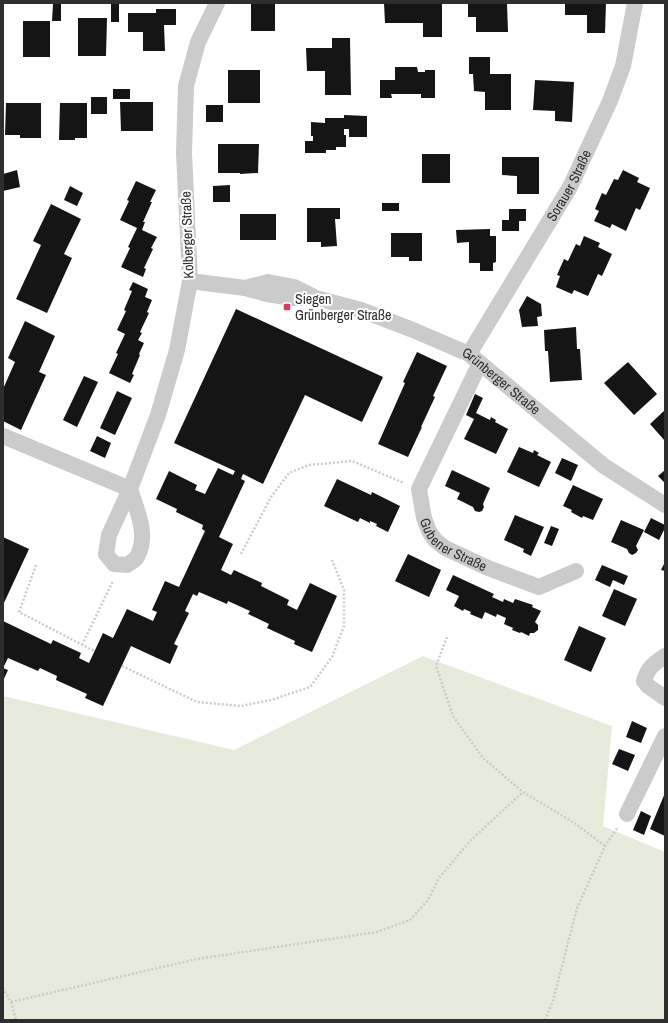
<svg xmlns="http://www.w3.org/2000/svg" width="668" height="1023" viewBox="0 0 668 1023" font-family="'Archivo Narrow',sans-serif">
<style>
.green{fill:#e7ebdc}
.building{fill:#151515}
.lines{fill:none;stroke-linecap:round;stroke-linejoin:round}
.path{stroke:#cbcbcb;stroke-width:2.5;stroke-dasharray:2 2;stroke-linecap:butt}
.street{stroke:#cbcbcb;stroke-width:16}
.poi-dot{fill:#e03660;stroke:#fff;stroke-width:1.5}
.labels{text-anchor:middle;stroke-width:4;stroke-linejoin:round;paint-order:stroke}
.street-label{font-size:14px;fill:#2e2e2e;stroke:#fff}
.poi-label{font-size:14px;fill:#2e2e2e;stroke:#fff;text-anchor:start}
</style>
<rect width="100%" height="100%" fill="#fff"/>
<path class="green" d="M423 656 612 726 603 826 665 852V1020H3V696L234 750Z"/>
<path class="building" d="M251 3H275V31H251Z
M384 3H442V37H423V23H385Z
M468 3H507L508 32H476V17H468Z
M565 3H606L605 33H587V15H565Z
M53 4H61V21H52Z
M111 4H119V22H111Z
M156 9H176V25H164L165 51H143V32H128V13H156Z
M78 18H107L106 56H78Z
M23 21H50V57H23Z
M332 38H350L351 95H325V71H307L306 48H332Z
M469 57H490V74H511V110H485V92L474 91 473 74H469Z
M395 67H417L418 72H425V70H435V98H421V94H391L392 98H380V80H395Z
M228 70H260V103H228Z
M535 80 574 82 572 122 555 121V111L533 110Z
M113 89H130V99H113Z
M91 97H107V114H91Z
M120 102H153V131H121Z
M6 103H41V138H20V135H5Z
M60 103H87V138H75V140H59Z
M206 105H223V122H206Z
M344 115 367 116V137H349V129H344V135H346V147H336V150H326V153H305V141H313V136H311V122L325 123V118H344Z
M218 144H259L258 173 240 174V173H218Z
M422 154H450V183H422Z
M502 157H539V194H517V176L502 175Z
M17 170 20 187 3 191V174Z
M623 170 639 178 637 182 650 188 640 210 636 208 626 231 612 224 610 228 594 221 599 211 595 209 602 193 606 195 614 179 618 180Z
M136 181 156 190 150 202H152L143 222H145L142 230 157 237 151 248 153 249 144 268 146 269 143 277 121 267 130 248 128 247 137 228 120 220 129 201 127 200Z
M230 185V202H213V186Z
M70 186 83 193 77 206 64 200Z
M382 203H399V211H382Z
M51 204 81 219 64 254 72 258 47 313 16 299 41 245 33 241Z
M307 208H340V219H335L337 246 321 247V242H307Z
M509 209H526V221H519V231H502V220H509Z
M240 214H276V240H240Z
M490 229V236H496V262L493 263V271H480V263H469V242L457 243 456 230Z
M391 233H422V261H409V257H391Z
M584 236 600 243 598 247 612 254 602 276 598 274 588 296 574 290 572 294 556 287 560 276 557 275 564 259 568 261 576 244 580 246Z
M133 282 148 289 145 297 152 300 147 312 149 313 140 332 142 333 138 340 144 343 139 354 140 355 132 374 134 375 130 383 109 373 118 354 116 353 125 334 117 330 126 311 124 310 132 291 129 290Z
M527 296 541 304 542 316 537 317 538 326 522 327 519 310Z
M236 309 383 377 362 422 305 395 263 484 243 474 241 479 245 481 219 537 233 544 221 570 231 575 234 570 262 583 261 586 289 600 287 605 297 610 310 583 337 596 312 652 294 644 295 641 267 628 269 624 248 614 250 611 228 601 227 604 199 592 197 596 193 594 185 611 189 613 174 644 178 646 170 664 131 646 103 706 85 698 87 694 56 680 57 676 40 668 38 671 8 658 3 668 8 670 3 681V621L51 644 53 640 81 653 79 658 89 663 103 633 113 638 127 609 153 621 157 612 152 610 165 581 179 587 205 531 202 529 203 525 176 512 177 509 156 499 169 471 197 485 195 490 205 494 218 468 233 475 235 471 174 443Z
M25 321 55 336 39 372 46 375 21 430 3 421V389L15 362 8 358Z
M576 327 577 349H580L582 380 550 382 548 351H545L544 330Z
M417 352 447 366 433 396 435 397 421 427H422L408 457 378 444 405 383 403 382Z
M628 362 657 394 634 415 604 383Z
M84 376 98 382 77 427 63 420Z
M117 391 132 398 115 435 100 428Z
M475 394 483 398 476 413 490 420 491 417 496 420 495 422 508 429 496 454 464 439 474 419 466 415Z
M665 410V441L650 424Z
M97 436 111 443 105 458 90 451Z
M519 447 533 453 534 450 539 453 537 455 551 462 539 487 507 472Z
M562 458 578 465 571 481 555 473Z
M452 470 490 488 483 504 484 507 482 511 479 512 475 511 473 507 457 499 460 493 445 486Z
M665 470V481L664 482 658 476Z
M337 479 371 495 372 492 400 506 388 532 376 526 377 524 370 521V523L360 518 358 522 324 506Z
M573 485 603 499 593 520 583 516 582 518 571 512 572 510 563 506Z
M515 515 544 527 531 556 523 552 524 549 504 540Z
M651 518 665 525V528L659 540 644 532Z
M621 520 644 530 636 546 638 550 636 553 632 555 629 553 627 549 611 542Z
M551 526 559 529 552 546 544 543Z
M3 537 29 549 3 605Z
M408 554 441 570 429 597 395 581Z
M665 562V571L661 570Z
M602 565 628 576 624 585 613 580 610 587 595 580Z
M453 575 494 594 492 597 503 602 504 599 513 603 515 599 533 605 532 607 541 611 535 622 538 625V630L534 633H530L529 636 521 632 520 633 512 630 513 628 504 624 506 618 497 614 496 617 485 612 482 619 470 614 471 612 464 609 463 611 454 606 459 596 446 590Z
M614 589 637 599 625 626 602 616Z
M579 626 606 638 591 672 564 660Z
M632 721 647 728 641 743 626 737Z
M619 749 635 755 628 771 612 764Z
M665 793V836L650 829Z
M641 811 651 816 644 835 633 830Z"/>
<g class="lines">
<path class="path" d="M241 554 271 497 289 473 309 465 352 461 404 483
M36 565 19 612 94 651
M447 637 436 666 453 716 483 758 523 792
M82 645 113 581
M122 666 197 702 241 706 271 700 310 687 332 657 344 626V590L332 560
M3 988 11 1002 16 1020
M11 1002 197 959 377 932 410 920 428 900 439 878 471 840 523 792 576 824 605 846
M545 1020 553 1001 577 908 605 846 618 827"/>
<g class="street">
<path d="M190 281 245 288 267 294 292 298H312"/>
<path id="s1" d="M245 288 268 282 294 287 316 298 361 310 413 330 469 354 604 466 665 505"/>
<path id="s2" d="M469 354 570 187 610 101 623 66 635 3"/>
<path id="s3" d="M480 363 419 489 424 518 429 531 435 540 445 548 488 568 539 587 576 571"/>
<path d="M3 436 130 489C137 511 149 535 137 557 135 560 130 563 127 565L114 564 106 554 109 535 130 489 158 415 177 350 190 281 184 153 186 86 198 42 217 3"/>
<path d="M665 656C654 664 648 667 644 681L648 686 665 698"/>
<path d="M627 814 665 736"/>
</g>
</g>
<rect class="poi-dot" x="283" y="303" width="8" height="8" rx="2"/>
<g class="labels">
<g class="street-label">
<text dy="5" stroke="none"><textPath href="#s2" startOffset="196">Sorauer Straße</textPath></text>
<text transform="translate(187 235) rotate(-92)" y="5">Kolberger Straße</text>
<text dy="5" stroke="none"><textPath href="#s1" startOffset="280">Grünberger Straße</textPath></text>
<text dy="5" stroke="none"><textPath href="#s3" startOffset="211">Gubener Straße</textPath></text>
</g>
<g class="poi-label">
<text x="295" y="304">Siegen<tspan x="295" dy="16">Grünberger Straße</tspan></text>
</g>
</g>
<rect width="668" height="1023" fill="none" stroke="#2e2e2e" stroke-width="8"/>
</svg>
